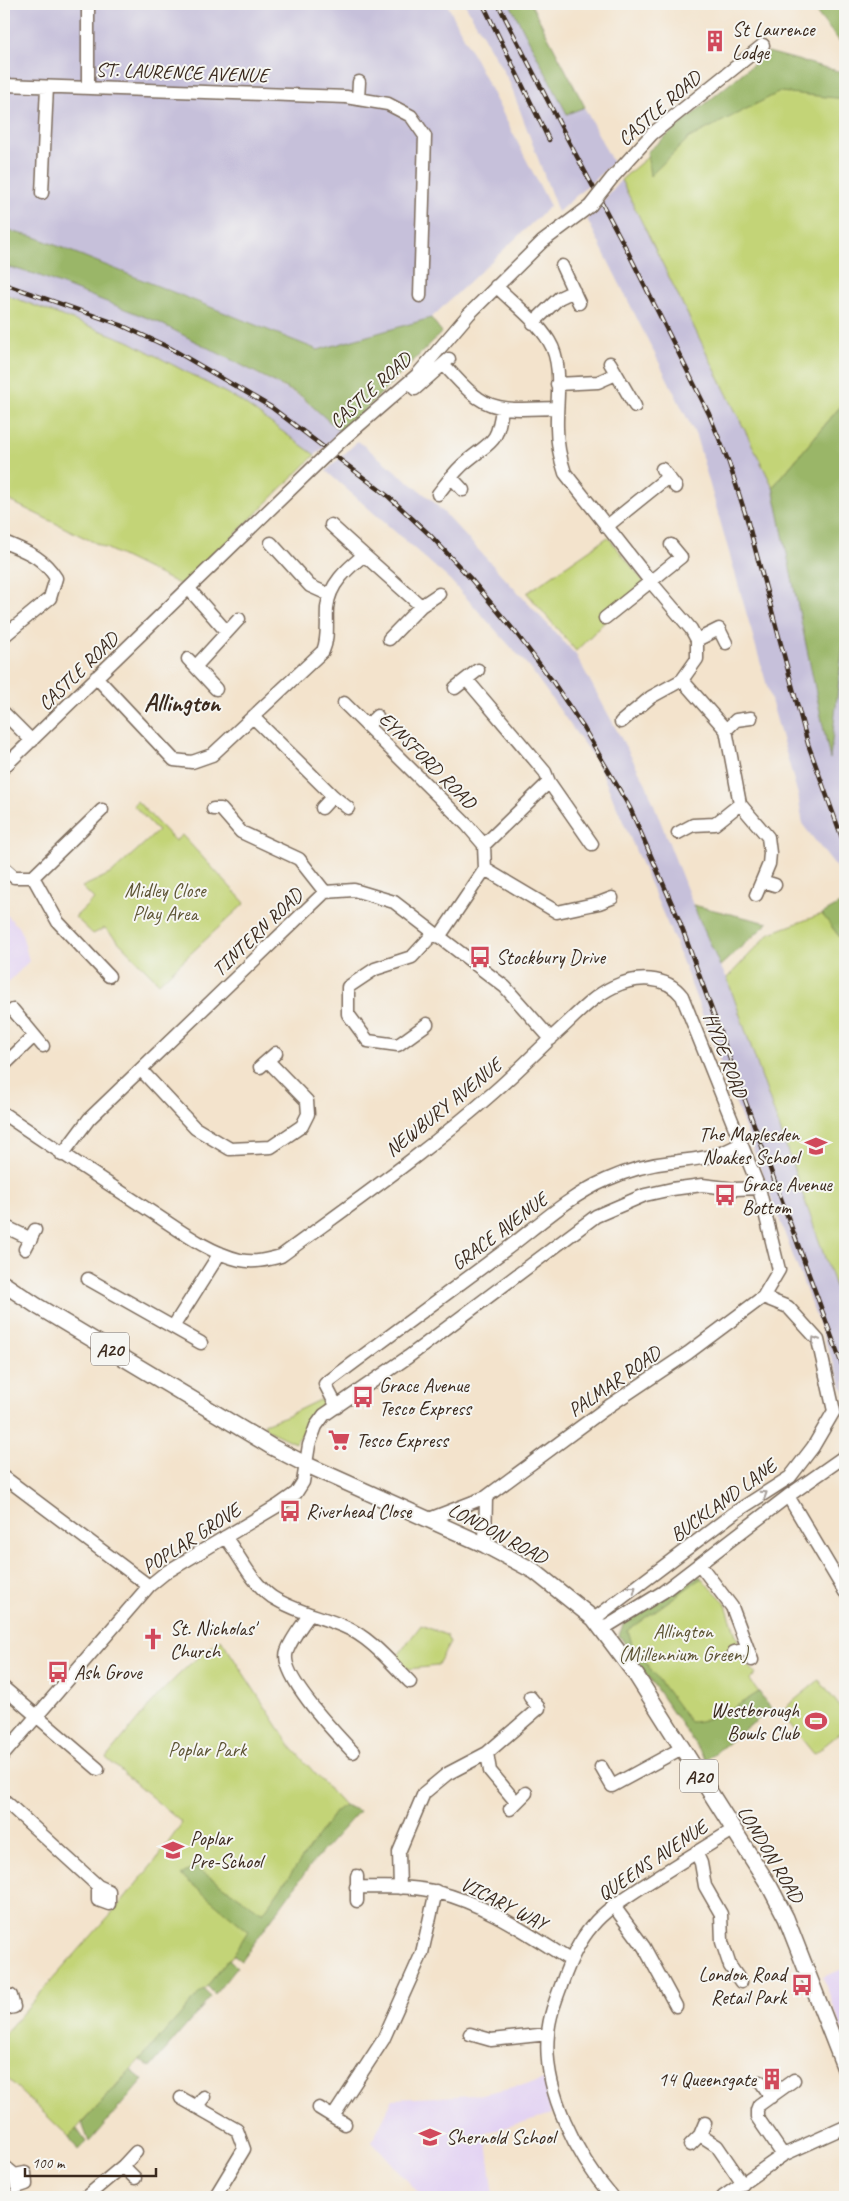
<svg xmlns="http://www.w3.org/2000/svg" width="849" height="2201" viewBox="0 0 849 2201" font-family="Caveat,sans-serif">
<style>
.built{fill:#e3d3f3}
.industrial{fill:#c6c0da}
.green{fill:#c3d477;stroke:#7f7f4a}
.forest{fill:#9ab668;stroke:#6a7043}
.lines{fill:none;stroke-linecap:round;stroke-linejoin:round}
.minor-casing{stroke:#7b6b5b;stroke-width:15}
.major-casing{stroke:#7b6b5b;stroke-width:18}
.minor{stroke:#fff;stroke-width:12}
.major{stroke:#fff;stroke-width:15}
.rail-casing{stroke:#3b2a1e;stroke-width:4.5}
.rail{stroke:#f6f6f2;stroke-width:2.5;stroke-dasharray:8;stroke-linecap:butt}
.minor-bridge-casing{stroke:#7b6b5b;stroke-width:15;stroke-linecap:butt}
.minor-bridge{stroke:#fff;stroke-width:12}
.oneway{stroke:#a79f9a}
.labels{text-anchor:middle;stroke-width:4;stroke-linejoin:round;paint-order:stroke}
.shield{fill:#f6f6f2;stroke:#73675e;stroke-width:1}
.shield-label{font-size:19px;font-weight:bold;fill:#3b2a1e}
.poi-label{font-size:20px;fill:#3b2a1e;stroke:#f6f6f2;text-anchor:start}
.street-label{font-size:20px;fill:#3b2a1e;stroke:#f6f6f2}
.park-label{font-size:20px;fill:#5d5434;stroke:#f6f6f2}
.district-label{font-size:25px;font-weight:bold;fill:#3b2a1e;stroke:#f6f6f2}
</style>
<rect width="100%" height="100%" fill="#f6f6f2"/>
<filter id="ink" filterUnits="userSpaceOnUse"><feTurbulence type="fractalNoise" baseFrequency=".02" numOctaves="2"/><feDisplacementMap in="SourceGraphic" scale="10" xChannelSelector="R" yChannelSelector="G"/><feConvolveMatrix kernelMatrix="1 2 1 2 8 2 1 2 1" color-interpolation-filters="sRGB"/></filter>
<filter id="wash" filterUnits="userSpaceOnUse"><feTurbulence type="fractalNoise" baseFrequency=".0096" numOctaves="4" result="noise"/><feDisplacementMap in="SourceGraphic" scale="20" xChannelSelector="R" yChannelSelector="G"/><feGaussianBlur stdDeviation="1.12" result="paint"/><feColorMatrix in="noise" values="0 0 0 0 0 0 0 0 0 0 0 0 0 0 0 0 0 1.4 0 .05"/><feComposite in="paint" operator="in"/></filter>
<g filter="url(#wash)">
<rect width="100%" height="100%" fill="#f3e3cc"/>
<path class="built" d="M4 878 5 879 6 914 21 930 29 961 4 987Z
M845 1968V2038L823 1977Z
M544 2080 551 2114 486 2133 494 2197H422L372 2141 393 2099 478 2095Z"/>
<path class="industrial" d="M4 4H447L550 206 431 318 318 350 35 237 4 230Z
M465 4H531L613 163 558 212 509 81Z
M621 180 773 487 830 757 845 626V879L803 825 798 795 696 436 587 219Z
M4 266 35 274 158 322 301 397 342 433 315 455 238 400 128 341 4 294Z
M358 441 433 501 576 655 646 784 693 905 720 966 727 978 845 1315V1394L674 939 598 764 530 668 450 580 326 471Z"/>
<path class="green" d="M768 52 845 77V401L773 487 621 180Z
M4 294 128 341 239 400 315 455 183 586 4 498Z
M608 537 644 582 576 651 527 593Z
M137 801 175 841 182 835 245 903 159 983 105 928 93 934 75 917 94 899 82 887 112 873 158 831 133 805Z
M822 914 845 944V1315L727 978 770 933Z
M319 1400 327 1401 325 1407 295 1443 267 1430 264 1424 286 1416Z
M699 1576 725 1602 739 1644 738 1646 741 1655 756 1674 750 1680 771 1709 706 1760 619 1635 666 1597Z
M421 1625 446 1635 450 1643 437 1666 408 1669 396 1658Z
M221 1639 292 1748 344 1805 277 1903 207 1986 69 2137 4 2075V2034L117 1907 156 1860 182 1823 106 1758 159 1694 190 1664Z
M819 1680 845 1713V1729L814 1754 780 1712Z"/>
<path class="forest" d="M510 4H531L585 107 567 114Z
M805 4H845V48L811 6Z
M768 52 845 73V99L780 92 689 138 650 176 647 152Z
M4 230 35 237 318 350 431 318 442 332 342 433 301 396 158 322 35 274 4 266Z
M845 401V626L830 759 773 487Z
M845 901V944L822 914Z
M693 905 768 923 720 966Z
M699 1576 702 1578 697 1581 628 1630 632 1644 690 1722C715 1721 738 1705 759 1692L771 1709 706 1760 619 1635 625 1620Z
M344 1805 359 1811 313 1862 241 1961 233 1955 248 1931 181 1875 195 1867 263 1913 335 1812Z
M229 1959 237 1967 215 1994 207 1986Z
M203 1989 211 1997 150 2068 140 2060Z
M131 2070 143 2080 89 2142 82 2123Z
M77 2129 86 2142 78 2150 69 2137Z"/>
</g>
<g filter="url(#ink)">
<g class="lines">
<g class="minor-casing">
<path id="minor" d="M88 4V87
M4 85 346 97 388 104 411 116 425 136 420 296
M358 99 359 82
M612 178 652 134 763 45
M42 193 47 87
M562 266 579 303
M496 286C513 303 536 320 549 341 564 365 556 401 557 428 557 443 560 458 565 473L650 581 691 629 697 640V659L682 680 651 697 621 722
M533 323 559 298 574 291
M610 363 635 406
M444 365C455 376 465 389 478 398 500 414 531 408 557 408
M557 384 598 382 616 374
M415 389 449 359
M342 440 417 375 469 314 542 242 590 206
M662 469 676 487
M451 477 463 490
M438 494C447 483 455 470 467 461 492 440 497 445 502 409
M606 527 668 477
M4 542C27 552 42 556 56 578L50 598 4 636
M271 543 310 586 330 595
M364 555 421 606
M189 589 226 631
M605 618 681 557 671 545
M389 639 421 606 439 594
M697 640 719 629 726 643
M188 659 216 689
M196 666 239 619
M96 677 174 760 192 762 212 755 323 651C329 637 326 623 327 608 329 584 347 569 364 555L331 525
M682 680 726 730 740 804 768 837 770 853 769 864 756 895
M455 688 478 670
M344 703 467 825 484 845
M4 713 32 741
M253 717 333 796 348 808
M367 726 377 716
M726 730 736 720 751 718
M4 767 326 455
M549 782 592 844
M322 808 333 796
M213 809H221L241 832 299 859 325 892
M678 833 693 825 715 824 740 804
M4 868 14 877H33L102 810
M485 869 557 912 599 903 612 898
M33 877 58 922 109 976
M762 881 775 885
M439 937 485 869 484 845 549 782 545 772 467 680
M13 1010 43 1046
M427 1024 398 1045 368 1041 348 1014V987L375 969 412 957 434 933
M4 1065 34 1036
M260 1067 276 1053
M141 1070 195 1128 230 1149 271 1147 302 1126 308 1114 307 1101 268 1061
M4 1114C52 1147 101 1179 150 1211 178 1229 207 1252 240 1260 254 1263 267 1260 281 1256 353 1203 428 1151 494 1092 518 1071 540 1048 563 1027 579 1012 594 996 613 987 636 976 666 975 682 996L759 1188 779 1270 763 1297 688 1353 609 1406 486 1497 429 1519
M62 1155 89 1119 325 892 354 890 394 902 505 987 551 1039
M4 1226 31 1239
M25 1249 35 1230
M88 1279 201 1343
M173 1327 220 1253
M337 1407 325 1384C385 1340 444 1295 504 1251 536 1227 569 1196 606 1180 626 1171 651 1164 672 1162 701 1158 714 1159 740 1144
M4 1477 149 1586
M788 1496 845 1592
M225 1537C241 1557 250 1581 272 1597 294 1611 319 1616 343 1626 370 1637 390 1662 410 1682
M485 1545 486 1497
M700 1565 732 1607 752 1660
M309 1615C302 1626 291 1639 287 1651 278 1674 337 1735 353 1752
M594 1619 734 1513 790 1477 813 1447 834 1411 818 1340 788 1307 763 1297
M601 1630 663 1592 788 1496 845 1456
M734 1652 747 1649
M4 1688 98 1769
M487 1753 490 1771 516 1802
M4 1754 149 1586 165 1573 279 1505 296 1493 303 1482 309 1445 316 1426 324 1415 408 1357 596 1216 645 1195 672 1189 702 1185 735 1189 759 1188
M601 1767 612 1786 682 1748
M4 1800 98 1886 109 1891V1904L98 1900V1886
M510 1809 526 1793
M696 1852 701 1863 705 1886 721 1914 722 1942 730 1966 741 1982
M357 1876V1901
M356 1887C382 1888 412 1885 437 1892 486 1904 528 1934 570 1960
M400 1888 399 1852 424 1793 447 1774 487 1753 539 1708 530 1697
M613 1905 644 1947 676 2006
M4 1996H11L14 2007 4 2009
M470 2034 491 2040 548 2034
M761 2082 771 2097
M181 2098 237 2130 244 2149 215 2197
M196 2107 204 2097
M319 2108 345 2124
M334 2115 383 2040 422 1953 436 1891
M700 2135 717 2146 743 2184
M690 2145 700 2135 705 2123
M783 2155 757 2117V2110L759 2105 794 2080
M4 2166 15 2175 17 2187 26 2184 25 2173 15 2175
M123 2166 135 2178
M86 2197 123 2166 136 2152
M612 2197C577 2156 542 2090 548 2034 549 2017 556 1999 562 1983 569 1963 578 1942 592 1926 606 1909 625 1898 643 1886 673 1867 703 1848 733 1830
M723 2197 783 2155 845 2127"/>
</g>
<g class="major-casing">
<path id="major" d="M4 1284 37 1306 272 1447 305 1464 485 1545 534 1571 594 1619 636 1675 770 1887 786 1918 845 2069"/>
</g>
<use href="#minor" class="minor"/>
<use href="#major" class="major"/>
<g class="rail-casing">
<path id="rail" d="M483 4 549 140
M498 4 568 140 627 250 709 414 729 463 747 519 808 744 845 846
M4 284 121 325 170 348 271 407 389 497 431 536 470 578 516 633 551 679 583 727 630 808 679 920 845 1373"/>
</g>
<use href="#rail" class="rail"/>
<g class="minor-bridge-casing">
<path id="minor-bridge" d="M590 206 612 178
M326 455 342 440"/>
</g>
<use href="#minor-bridge" class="minor-bridge"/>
</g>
<defs><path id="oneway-chevron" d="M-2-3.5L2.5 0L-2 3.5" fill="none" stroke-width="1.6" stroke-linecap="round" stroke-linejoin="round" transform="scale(1.25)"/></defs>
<g class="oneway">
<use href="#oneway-chevron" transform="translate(815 1340) rotate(-122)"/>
<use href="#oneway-chevron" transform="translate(764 1494) rotate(-33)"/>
<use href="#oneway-chevron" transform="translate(633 1589) rotate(-38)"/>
</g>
</g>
<defs>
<g id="building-bare" transform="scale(1.725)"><path d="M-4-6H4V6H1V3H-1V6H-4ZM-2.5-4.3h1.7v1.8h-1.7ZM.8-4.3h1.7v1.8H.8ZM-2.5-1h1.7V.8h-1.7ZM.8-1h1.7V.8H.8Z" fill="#d1495b" stroke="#f6f6f2" stroke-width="2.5" paint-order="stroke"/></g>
<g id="bus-bare" transform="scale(1.725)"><path d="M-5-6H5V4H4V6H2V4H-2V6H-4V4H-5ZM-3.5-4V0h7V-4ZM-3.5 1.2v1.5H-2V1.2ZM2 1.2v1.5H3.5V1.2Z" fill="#d1495b" stroke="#f6f6f2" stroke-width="2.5" paint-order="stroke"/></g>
<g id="school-bare" transform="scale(1.725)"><path d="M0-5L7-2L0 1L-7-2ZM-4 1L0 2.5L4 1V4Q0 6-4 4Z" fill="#d1495b" stroke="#f6f6f2" stroke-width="2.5" paint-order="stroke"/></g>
<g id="supermarket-bare" transform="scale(1.725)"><path d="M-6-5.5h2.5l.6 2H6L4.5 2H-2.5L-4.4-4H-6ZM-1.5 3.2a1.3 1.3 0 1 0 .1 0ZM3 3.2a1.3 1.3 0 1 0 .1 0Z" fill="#d1495b" stroke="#f6f6f2" stroke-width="2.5" paint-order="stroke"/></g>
<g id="church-bare" transform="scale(1.725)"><path d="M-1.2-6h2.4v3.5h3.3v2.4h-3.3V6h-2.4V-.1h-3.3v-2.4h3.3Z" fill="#d1495b" stroke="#f6f6f2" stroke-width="2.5" paint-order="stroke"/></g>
<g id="stadium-bare" transform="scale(1.725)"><path d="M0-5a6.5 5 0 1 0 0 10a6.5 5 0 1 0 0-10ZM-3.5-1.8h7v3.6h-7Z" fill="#d1495b" stroke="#f6f6f2" stroke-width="2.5" paint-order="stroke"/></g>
</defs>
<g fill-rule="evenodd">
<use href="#building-bare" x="715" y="41"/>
<use href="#bus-bare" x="480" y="957"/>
<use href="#school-bare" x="816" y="1146"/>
<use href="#bus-bare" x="725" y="1195"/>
<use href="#bus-bare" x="363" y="1397"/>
<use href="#supermarket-bare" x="339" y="1440"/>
<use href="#bus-bare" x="290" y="1511"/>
<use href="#church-bare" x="153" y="1639"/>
<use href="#bus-bare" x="58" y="1672"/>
<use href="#stadium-bare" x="816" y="1721"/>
<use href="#school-bare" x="173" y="1850"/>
<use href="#bus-bare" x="802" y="1985"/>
<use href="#building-bare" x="772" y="2079"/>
<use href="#school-bare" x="430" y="2137"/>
</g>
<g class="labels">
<g class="shield">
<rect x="91" y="1332.5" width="38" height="33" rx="4"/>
<rect x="680" y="1759.5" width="38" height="33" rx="4"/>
</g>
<g class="shield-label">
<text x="110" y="1356">A20</text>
<text x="699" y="1783">A20</text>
</g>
<g class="poi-label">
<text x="732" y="36">St Laurence<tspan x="732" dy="23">Lodge</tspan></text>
<text x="496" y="964">Stockbury Drive</text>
<text x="799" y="1141" text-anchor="end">The Maplesden<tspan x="799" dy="23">Noakes School</tspan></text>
<text x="742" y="1191">Grace Avenue<tspan x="742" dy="23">Bottom</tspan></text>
<text x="379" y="1392">Grace Avenue<tspan x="379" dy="23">Tesco Express</tspan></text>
<text x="356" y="1447">Tesco Express</text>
<text x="306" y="1518">Riverhead Close</text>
<text x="170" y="1635">St. Nicholas'<tspan x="170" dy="23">Church</tspan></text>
<text x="74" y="1679">Ash Grove</text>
<text x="799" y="1717" text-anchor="end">Westborough<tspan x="799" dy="23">Bowls Club</tspan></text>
<text x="190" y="1845">Poplar<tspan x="190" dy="23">Pre-School</tspan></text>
<text x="786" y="1981" text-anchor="end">London Road<tspan x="786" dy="23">Retail Park</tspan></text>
<text x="756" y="2086" text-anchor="end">14 Queensgate</text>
<text x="446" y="2144">Shernold School</text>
</g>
<g class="street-label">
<text transform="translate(182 72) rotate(2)" y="7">ST. LAURENCE AVENUE</text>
<text transform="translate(659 108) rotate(-41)" y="7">CASTLE ROAD</text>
<text transform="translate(370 390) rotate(-42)" y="7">CASTLE ROAD</text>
<text transform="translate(78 671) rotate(-44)" y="7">CASTLE ROAD</text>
<text transform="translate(428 760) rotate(45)" y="7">EYNSFORD ROAD</text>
<text transform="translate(257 932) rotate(-44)" y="7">TINTERN ROAD</text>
<text transform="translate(726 1055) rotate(69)" y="7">HYDE ROAD</text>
<text transform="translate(443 1107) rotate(-39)" y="7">NEWBURY AVENUE</text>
<text transform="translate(499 1231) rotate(-37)" y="7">GRACE AVENUE</text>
<text transform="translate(614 1381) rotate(-35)" y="7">PALMAR ROAD</text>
<text transform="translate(723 1500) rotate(-36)" y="7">BUCKLAND LANE</text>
<text transform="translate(498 1533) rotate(28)" y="7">LONDON ROAD</text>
<text transform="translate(191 1538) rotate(-33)" y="7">POPLAR GROVE</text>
<text transform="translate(771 1854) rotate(59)" y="7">LONDON ROAD</text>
<text transform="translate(652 1860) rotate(-34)" y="7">QUEENS AVENUE</text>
<text transform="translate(504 1903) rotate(27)" y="7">VICARY WAY</text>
</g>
<g class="park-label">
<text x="165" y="897">Midley Close<tspan x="165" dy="23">Play Area</tspan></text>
<text x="683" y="1638">Allington<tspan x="683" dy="23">(Millennium Green)</tspan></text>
<text x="207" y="1756">Poplar Park</text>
</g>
<g class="district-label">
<text x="182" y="711">Allington</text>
</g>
</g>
<rect width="849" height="2201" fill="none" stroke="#f6f6f2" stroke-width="20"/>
<path d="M25 2168v8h131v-8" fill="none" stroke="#3b2a1e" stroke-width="2.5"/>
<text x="32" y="2168" font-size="15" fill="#3b2a1e" stroke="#f6f6f2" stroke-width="4" paint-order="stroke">100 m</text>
</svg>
